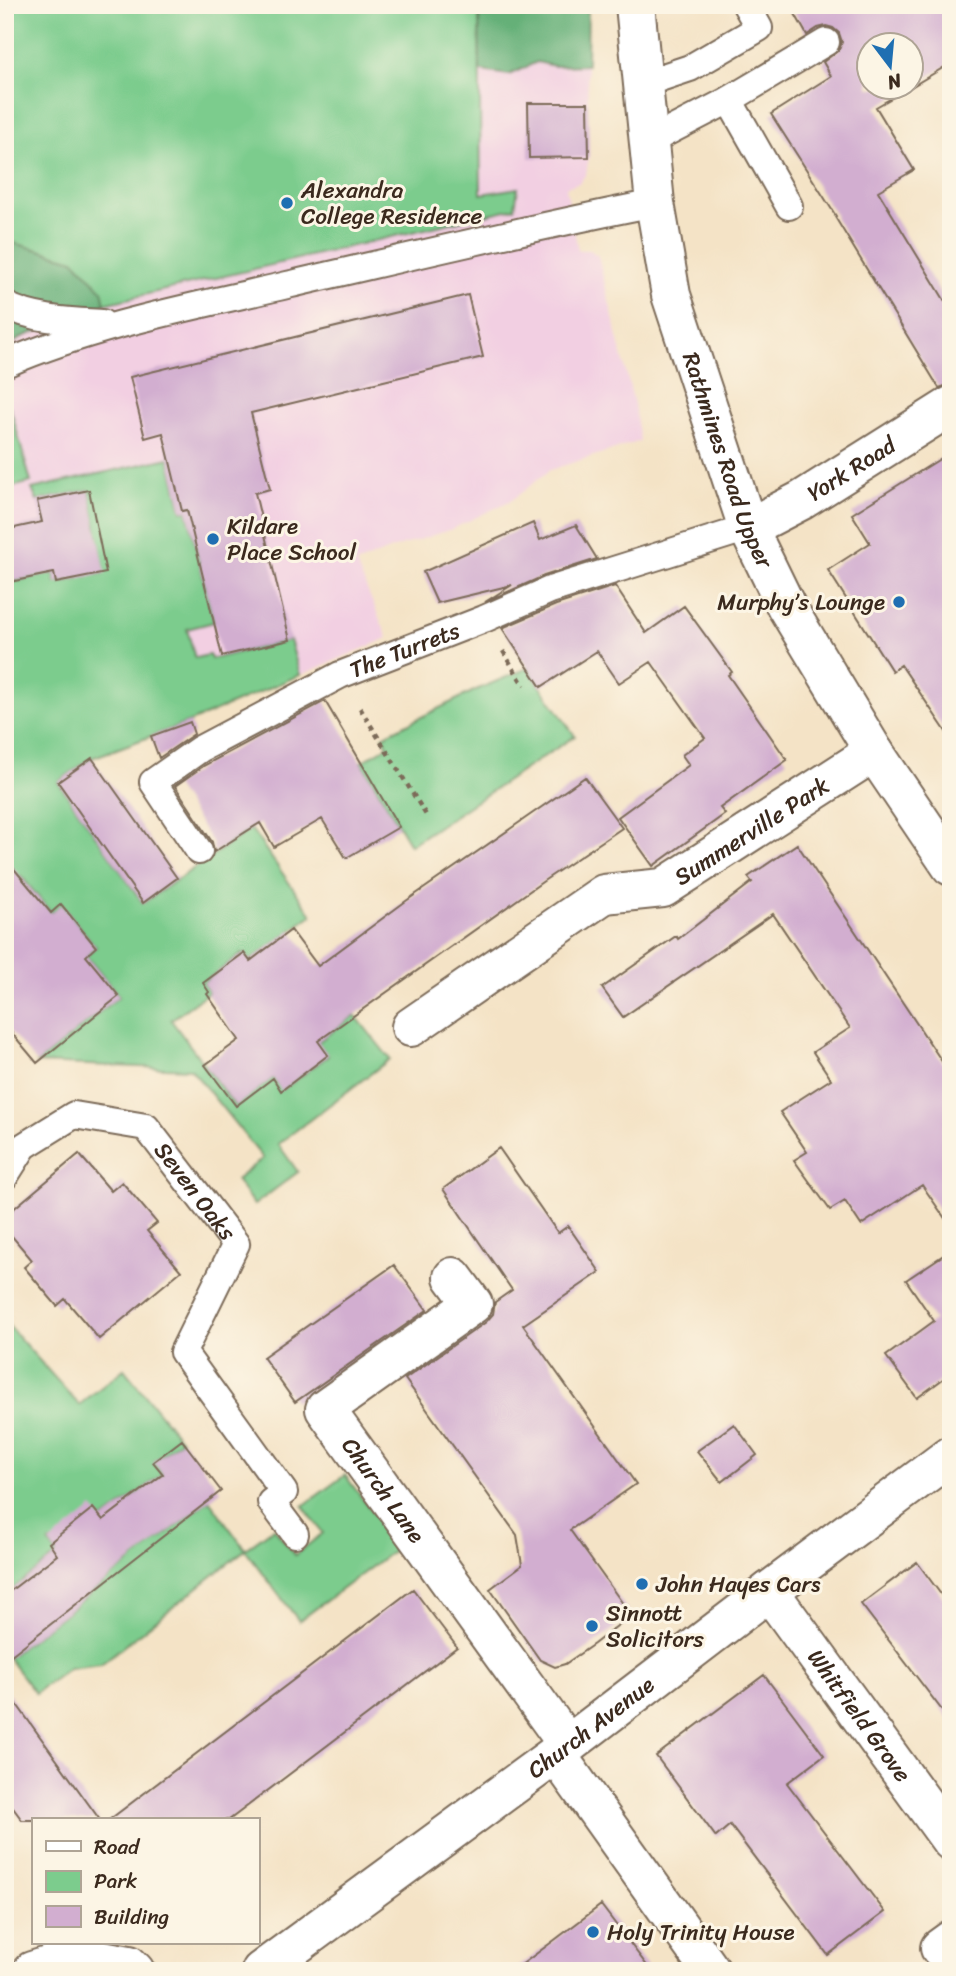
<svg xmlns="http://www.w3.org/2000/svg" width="956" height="1976" viewBox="0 0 956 1976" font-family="Sriracha,sans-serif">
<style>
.built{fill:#f2cfe2}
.green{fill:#7ccc8d;stroke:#5c7b56;stroke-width:2}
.forest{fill:#65b078;stroke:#506d4b;stroke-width:2}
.building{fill:#d2aed0}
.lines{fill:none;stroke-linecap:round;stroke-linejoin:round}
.service-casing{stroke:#7c6b59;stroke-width:30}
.minor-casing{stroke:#7c6b59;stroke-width:42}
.secondary-casing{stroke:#7c6b59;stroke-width:42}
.path{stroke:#7c6b59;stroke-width:4.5;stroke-dasharray:5 5;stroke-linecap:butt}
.service{stroke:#fff;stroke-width:26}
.minor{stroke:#fff;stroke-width:38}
.secondary{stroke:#fff;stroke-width:38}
.poi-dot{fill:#1f6fb2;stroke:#fcf5e5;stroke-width:2.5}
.labels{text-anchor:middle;stroke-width:6;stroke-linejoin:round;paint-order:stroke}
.poi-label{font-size:23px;fill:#3b2a1e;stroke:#fcf5e5;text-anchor:start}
.street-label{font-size:23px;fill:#3b2a1e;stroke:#fcf5e5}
</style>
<rect width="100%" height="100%" fill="#fcf5e5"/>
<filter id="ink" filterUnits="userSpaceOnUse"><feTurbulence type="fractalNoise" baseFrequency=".0143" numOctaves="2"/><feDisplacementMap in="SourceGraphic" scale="14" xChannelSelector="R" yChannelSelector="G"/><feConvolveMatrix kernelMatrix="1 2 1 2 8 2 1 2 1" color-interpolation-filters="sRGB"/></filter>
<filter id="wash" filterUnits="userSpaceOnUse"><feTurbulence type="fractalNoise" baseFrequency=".00686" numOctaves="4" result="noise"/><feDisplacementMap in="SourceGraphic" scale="28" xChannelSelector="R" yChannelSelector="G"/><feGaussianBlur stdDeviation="1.57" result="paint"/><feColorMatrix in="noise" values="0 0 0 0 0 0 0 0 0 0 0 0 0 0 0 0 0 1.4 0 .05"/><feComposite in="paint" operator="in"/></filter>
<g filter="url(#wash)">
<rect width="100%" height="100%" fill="#f4e3c6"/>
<path class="built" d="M5 5H588L587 65 589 157 586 174 579 183 566 187 578 250H590L598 256 634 404 640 441 550 470 512 500 452 529 391 549 356 564 388 638 190 722 92 758 58 782 5 830Z"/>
<path class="green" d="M5 5H479L481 194 518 188 515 208 105 304 22 337 5 349Z
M5 403 10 407 31 482 5 489Z
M169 458 182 511 187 510 214 622 187 629 195 658 209 655 211 659 290 640 300 675 190 722 92 758 58 782 143 903 251 829 312 915 250 961 243 953 203 983 209 992 171 1020 235 1106 273 1078 282 1090 328 1056 318 1042 355 1015 390 1059 278 1144 298 1172 254 1205 236 1180 263 1158 191 1069 37 1063 119 996 86 956 96 947 61 905 51 913 21 876 5 889V583L54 573 56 583 105 573 89 490 37 501 32 489Z
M528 668 575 736 410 845 361 762 388 746 383 736 476 690Z
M5 1322 79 1405 124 1369 181 1440 154 1462 163 1474 103 1520 49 1543 57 1555 5 1595Z
M345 1475 398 1547 299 1621 245 1550 101 1664 69 1668 35 1693 8 1658 209 1500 245 1549 274 1528 295 1555 323 1533 303 1506Z"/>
<path class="forest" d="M479 5H588L587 65 554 66 537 62 509 75 480 71Z
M5 238 14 243 74 260 102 290 105 304 22 337 5 349Z"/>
<g id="blocks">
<path class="building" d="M790 5H951V63L911 87V46H869V88H909L876 107 914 170 878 191 951 311V384L939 388 835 217 836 216 771 114 831 76 823 62 839 50 842 42 839 33 833 28 826 26 818 28 807 35Z
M528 103H588L589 157 529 158Z
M468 295 483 357 251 413 270 489 255 493 290 640 222 656 187 510 182 511 163 433 145 438 130 377Z
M951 452V739L901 665 892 671 828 570 870 543 852 514Z
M89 490 106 573 56 583 54 573 5 583V530L42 522 37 501Z
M533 523 540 540 576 525 597 559 544 576 485 602 512 585 437 603 423 572Z
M615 586 646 633 684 606 732 672 728 675 787 760 720 808 725 814 653 866 618 817 689 765 682 755 705 738 651 662 619 683 597 651 541 687 502 628 556 605Z
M325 701 399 827 346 858 322 819 274 847 260 823 214 852 212 842 175 786 205 765Z
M190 722 194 734 159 758 151 736Z
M92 758 177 878 143 903 58 782Z
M585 777 622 828 545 880 318 1041 328 1055 281 1091 273 1078 236 1106 205 1065 239 1040 207 994 209 992 203 983 244 953 250 961 291 930 318 966 406 901Z
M797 844 951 1075V1227L922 1185 861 1225 845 1201 830 1210 794 1160 807 1152 780 1112 831 1079 813 1052 850 1028 773 914 623 1017 602 988 676 936 678 939 752 882 748 877Z
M5 858 51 913 61 904 96 947 86 956 119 996 37 1063 5 1025Z
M499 1148 558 1233 568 1226 600 1272 523 1325 636 1484 570 1530 631 1615 594 1644 565 1664 555 1667 540 1660 490 1589 522 1565 517 1535 405 1379 486 1322 493 1314 495 1302 512 1290 443 1189Z
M79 1154 111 1191 122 1182 157 1223 147 1231 181 1271 99 1339 65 1299 57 1306 24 1267 32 1260 5 1228V1216Z
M951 1250V1373L917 1398 886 1356 934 1321 906 1280Z
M394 1265 427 1310 295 1402 263 1357Z
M734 1424 757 1455 722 1482 697 1451Z
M182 1440 221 1491 5 1660V1595L57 1555 49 1543 93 1508 103 1520 163 1474 153 1462Z
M917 1562 951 1608V1722L861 1604Z
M413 1589 457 1647 229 1820H109Z
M764 1675 824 1755 787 1783 885 1912 828 1955 730 1825 716 1837 656 1756Z
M5 1688 100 1820H22L5 1797Z
M601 1905 651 1971H513L556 1939Z"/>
</g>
</g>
<g filter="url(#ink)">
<use href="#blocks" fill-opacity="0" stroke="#7c6b59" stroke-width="2"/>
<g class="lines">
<g class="service-casing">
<g id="service">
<path d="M642 84 690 68 759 28 746 5"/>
<path d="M729 100 789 206"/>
<path d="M648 142 729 100 826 42"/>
<path d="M5 305C34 320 70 321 102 323"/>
<path d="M5 364C95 325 192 307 287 285 409 257 532 227 655 203"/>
<path id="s1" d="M199 851 153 782 200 749 340 675 484 619 550 590 748 528"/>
<path id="s2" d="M5 1176 24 1146 74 1115 146 1127 236 1244 183 1352 284 1492 271 1502 295 1534"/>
</g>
</g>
<g class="minor-casing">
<g id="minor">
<path id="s3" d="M748 528 802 500 951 406"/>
<path id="s4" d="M411 1027 604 894 663 888 874 752"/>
<path id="s5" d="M453 1277 473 1304 325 1409 568 1745"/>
<path id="s6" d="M769 1591 951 1841"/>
<path d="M556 1754 711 1971"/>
<path d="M940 1948 951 1940"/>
<path d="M32 1971 80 1956 129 1965 135 1971"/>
<path id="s7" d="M261 1971 556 1754 769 1591 951 1455"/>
</g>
</g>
<g class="secondary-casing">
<g id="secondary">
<path id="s8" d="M635 5 655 203 671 295 748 528 786 606 874 752 951 866"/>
</g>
</g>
<path class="path" d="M503 651 524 686
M360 708 426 815"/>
<use href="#service" class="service"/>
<use href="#minor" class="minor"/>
<use href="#secondary" class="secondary"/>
</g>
</g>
<g class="poi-dot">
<circle cx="287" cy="203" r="7"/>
<circle cx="213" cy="539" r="7"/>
<circle cx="899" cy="602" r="7"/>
<circle cx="642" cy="1584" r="7"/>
<circle cx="592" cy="1626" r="7"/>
<circle cx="593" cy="1932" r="7"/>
</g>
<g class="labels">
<g class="poi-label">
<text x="301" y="198">Alexandra<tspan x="301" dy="26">College Residence</tspan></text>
<text x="227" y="534">Kildare<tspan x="227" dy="26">Place School</tspan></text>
<text x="885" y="610" text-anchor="end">Murphy’s Lounge</text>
<text x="656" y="1592">John Hayes Cars</text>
<text x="606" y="1621">Sinnott<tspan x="606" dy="26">Solicitors</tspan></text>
<text x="607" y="1940">Holy Trinity House</text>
</g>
<g class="street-label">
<text dy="8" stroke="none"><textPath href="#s8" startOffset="467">Rathmines Road Upper</textPath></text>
<text dy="8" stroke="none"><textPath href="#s3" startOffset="119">York Road</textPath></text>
<text dy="8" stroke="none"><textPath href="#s1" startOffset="368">The Turrets</textPath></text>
<text dy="8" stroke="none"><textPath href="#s4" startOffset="399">Summerville Park</textPath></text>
<text dy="8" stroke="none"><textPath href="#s2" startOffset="248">Seven Oaks</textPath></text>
<text dy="8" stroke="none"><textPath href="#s5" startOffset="315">Church Lane</textPath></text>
<text dy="8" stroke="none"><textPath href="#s6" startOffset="154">Whitfield Grove</textPath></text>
<text dy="8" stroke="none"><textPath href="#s7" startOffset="410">Church Avenue</textPath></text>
</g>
</g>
<rect width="956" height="1976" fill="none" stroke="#fcf5e5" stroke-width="28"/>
<rect x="32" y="1818" width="228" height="126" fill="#fcf5e5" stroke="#afa495" stroke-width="2"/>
<rect x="46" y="1841" width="35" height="10" fill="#ffffff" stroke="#afa495" stroke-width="2"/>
<text x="94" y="1854" font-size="21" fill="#3b2a1e">Road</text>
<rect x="46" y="1871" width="35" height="21" fill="#7ccc8d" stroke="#afa495" stroke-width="2"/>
<text x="94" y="1888" font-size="21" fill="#3b2a1e">Park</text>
<rect x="46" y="1906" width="35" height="21" fill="#d2aed0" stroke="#afa495" stroke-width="2"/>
<text x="94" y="1924" font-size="21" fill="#3b2a1e">Building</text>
<g transform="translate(890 66) rotate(164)"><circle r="33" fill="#fcf5e5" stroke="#afa495" stroke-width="2"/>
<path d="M0-5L12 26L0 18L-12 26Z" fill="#1f6fb2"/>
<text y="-10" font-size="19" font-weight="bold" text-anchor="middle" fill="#3b2a1e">N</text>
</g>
</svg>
